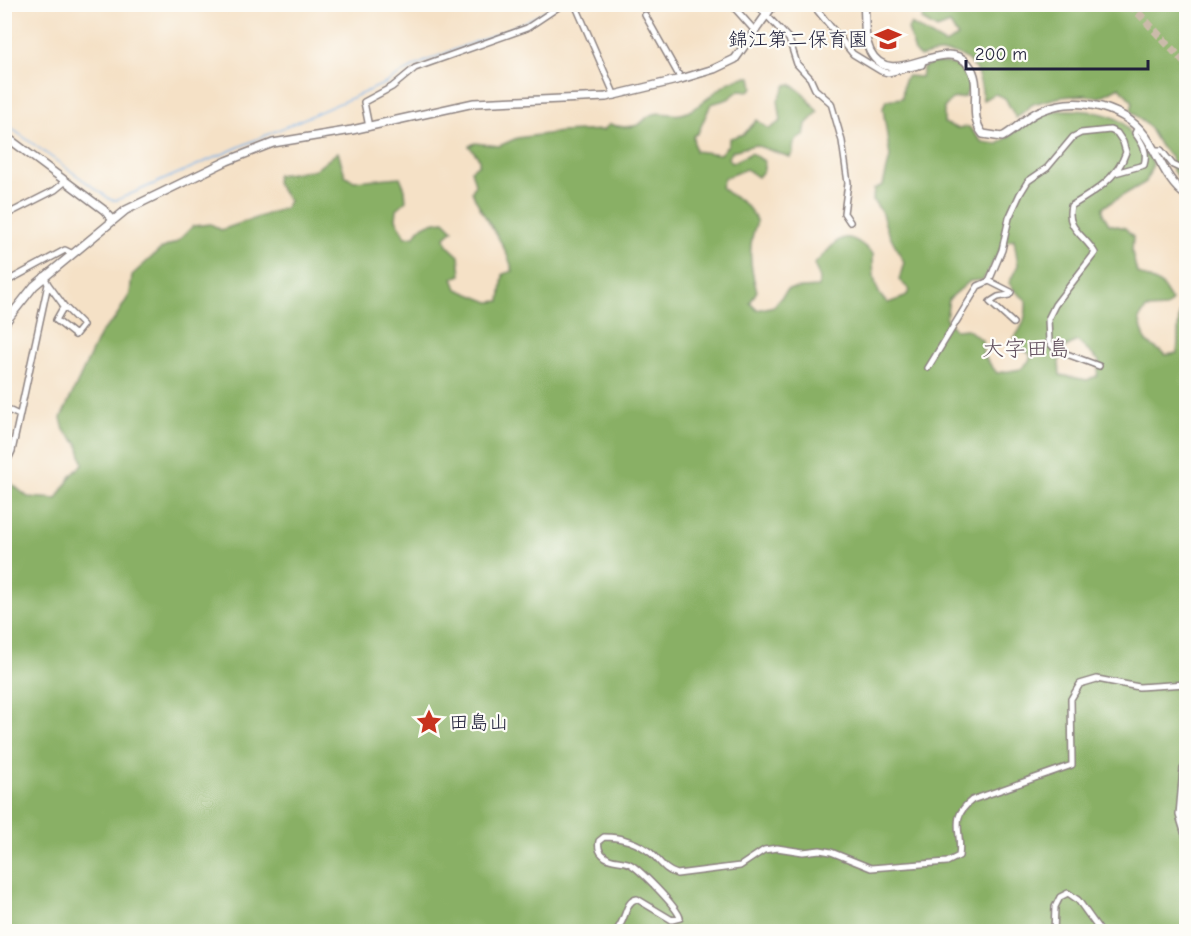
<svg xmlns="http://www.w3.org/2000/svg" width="1191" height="936" viewBox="0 0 1191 936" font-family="'Comic Neue','Klee One',sans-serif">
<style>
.forest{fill:#89b065;stroke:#566950;stroke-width:1.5;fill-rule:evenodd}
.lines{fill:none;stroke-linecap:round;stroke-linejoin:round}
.stream{stroke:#77b1e8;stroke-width:1.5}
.primary-tunnel{stroke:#cbbbaa;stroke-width:8;stroke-dasharray:8 4;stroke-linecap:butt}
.minor-casing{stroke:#8c8280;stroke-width:8}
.tertiary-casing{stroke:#8c8280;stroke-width:10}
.minor{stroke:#fff;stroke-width:5}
.tertiary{stroke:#fff;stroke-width:7}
.labels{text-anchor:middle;stroke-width:4.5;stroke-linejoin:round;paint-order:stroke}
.poi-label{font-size:20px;fill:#22223b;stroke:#fdfcf7;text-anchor:end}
.quarter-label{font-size:22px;fill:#62505e;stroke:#fdfcf7}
</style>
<rect width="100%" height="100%" fill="#fdfcf7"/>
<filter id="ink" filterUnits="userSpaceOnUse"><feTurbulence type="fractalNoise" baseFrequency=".0167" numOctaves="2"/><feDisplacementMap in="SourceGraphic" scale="12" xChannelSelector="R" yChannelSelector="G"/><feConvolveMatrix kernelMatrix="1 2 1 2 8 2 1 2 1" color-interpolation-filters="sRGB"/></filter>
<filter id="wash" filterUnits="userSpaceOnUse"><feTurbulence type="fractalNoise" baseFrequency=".008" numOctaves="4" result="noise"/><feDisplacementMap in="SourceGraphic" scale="24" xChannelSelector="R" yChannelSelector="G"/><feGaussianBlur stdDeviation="1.35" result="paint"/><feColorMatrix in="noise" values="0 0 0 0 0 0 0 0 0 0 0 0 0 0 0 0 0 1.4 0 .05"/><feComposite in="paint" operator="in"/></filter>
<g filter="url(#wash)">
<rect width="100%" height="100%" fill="#f5e1c6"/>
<path class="forest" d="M919 5H1186V185L1173 171 1171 157 1160 146 1149 127 1131 111 1133 102 1119 87 1100 97 1084 95 1061 97 1033 104 1016 118 1005 98 995 94 983 100C980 58 960 45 920 57L915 52 908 29 911 24 945 44 958 37 950 24 937 29 922 20 923 12Z
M932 63C956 63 961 63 970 86L965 97 952 99 944 108V123L957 128 969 127 982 142 998 144C1012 134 1026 123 1041 115 1059 106 1108 110 1123 123 1131 131 1134 143 1141 150 1147 156 1150 155 1153 164L1146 182 1103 207V214L1109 224 1125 228 1133 237 1132 252 1137 273 1162 285 1172 301 1166 308 1146 309 1139 319 1146 342 1166 355 1177 353C1179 339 1177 326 1180 312L1186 309V931H5L4 484 7 480 28 497 57 499 71 476 83 464 78 444 64 430 61 418 101 332 114 320 130 294 132 275 161 249 177 242 193 226 211 224 221 230 285 208 289 201 276 183 277 175 315 170 338 152 345 175 354 181 400 177 405 189 406 201 397 209 396 219 405 237 415 236C421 223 431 223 444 221L453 230 445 237 447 245 459 256 461 275 453 278 457 289 489 302 500 301 503 274 513 271C504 239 485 222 472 192L475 184 471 170 479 164V158L469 146 475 143 499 146 517 138 561 132 603 130 610 124C617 127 629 128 638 125 643 123 646 116 653 114 662 111 672 116 681 114 705 109 722 75 751 77L753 87 749 91 740 90 728 99 711 104 698 133 693 136 695 151 720 154 728 145 730 138 744 134 757 120 769 129 781 121 778 100 786 85 791 84 804 94 818 112 806 124 804 136C794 139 793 143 793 153L790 157 755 145 732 151 728 158 732 163 751 153 764 161V170L758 177 746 169 724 178 721 187C737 203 744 196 757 222 747 245 750 268 757 291L750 303 757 310 774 306 788 289 818 287 820 279 814 264C838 244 840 222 873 254 873 270 873 293 888 303L905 297 910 290 899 280 904 262 887 230 881 211 873 200 874 189 883 185 890 157 883 108 886 100 902 98 904 80 908 76 921 77 923 68ZM1014 239 1018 265 1009 283 1014 290 1026 300C1027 315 1024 326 1014 338L1016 345 1030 354V360L1021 369 997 373 983 355 982 340 967 329 955 330 946 319 949 299 970 281 983 280 1004 243ZM1077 341 1099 361 1097 376 1087 380 1060 375 1059 362 1064 348Z"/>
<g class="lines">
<path class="stream" d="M4 123 111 200H117L386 83C439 47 503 40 556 4"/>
</g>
</g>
<g filter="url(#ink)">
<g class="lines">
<path class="primary-tunnel" d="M1130 4 1186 64"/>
<g class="minor-casing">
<path id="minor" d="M575 4 615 96
M731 4 755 31
M756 4 789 39 797 64 810 78 815 89 831 103 842 141 848 183 844 213 850 222
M812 4 853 54 881 71 888 73 922 65 923 61
M645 15 681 79
M369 127 364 102 392 87 415 68 527 28 563 4
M1154 150H1161L1173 165 1186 171
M1115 173 1144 165C1148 152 1143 144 1135 133L1138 127
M4 216 55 190 66 181
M4 257 6 256
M989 281 1002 250 1009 218 1020 194 1028 181 1047 168 1073 137 1081 133 1110 130 1117 133 1123 142 1126 152C1118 178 1093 193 1071 206 1065 229 1086 236 1095 253L1055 305 1048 319 1049 342 1056 350 1099 366
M4 283 65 250 71 253
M48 284 64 306 83 325 75 335 56 320 64 306
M928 368 978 286 989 281 1011 292 1009 295 998 297 990 302 1013 323
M4 408 19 415
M4 468 12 451 48 284 44 276
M1186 763 1183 769 1179 815 1186 838
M615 932C627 921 624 901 637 899L672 920 680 918C678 908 638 867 628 863 619 860 609 862 602 854 598 850 598 846 599 841L604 837C621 837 637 842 651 853 660 861 664 870 677 874L740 866 764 850 777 848 803 852 820 850 831 852 871 868 947 862 959 856C963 831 948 819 972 800L1072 765 1071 699 1080 684 1097 679 1139 687 1186 684
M1054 932 1055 907 1060 897 1068 893 1078 900 1101 932"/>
</g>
<g class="tertiary-casing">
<path id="tertiary" d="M864 4C866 20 863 36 870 51 891 93 943 34 968 64 985 85 966 113 983 134L1002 137C1016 130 1025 117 1040 111 1078 94 1129 107 1150 143 1160 160 1169 184 1186 195
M4 135 104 210 113 220
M4 324 34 286 126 210 227 161 273 143 352 130 474 103 606 97 681 79 714 69 735 59 774 4"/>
</g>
<use href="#minor" class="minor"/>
<use href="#tertiary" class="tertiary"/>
</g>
</g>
<defs>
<g id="school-bare" transform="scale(2.07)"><path d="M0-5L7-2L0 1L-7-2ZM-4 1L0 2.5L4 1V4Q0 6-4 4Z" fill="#c8321e" stroke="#fdfcf7" stroke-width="2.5" paint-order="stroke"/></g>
<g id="sight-bare" transform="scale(2.07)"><path d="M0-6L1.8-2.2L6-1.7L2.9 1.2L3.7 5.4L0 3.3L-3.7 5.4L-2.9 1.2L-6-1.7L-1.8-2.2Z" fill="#c8321e" stroke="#fdfcf7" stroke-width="2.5" paint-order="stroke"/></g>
</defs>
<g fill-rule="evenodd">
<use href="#school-bare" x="888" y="39"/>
<use href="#sight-bare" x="429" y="722"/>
</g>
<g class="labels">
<g class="poi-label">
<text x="868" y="46">錦江第二保育園</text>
<text x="449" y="729" text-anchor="start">田島山</text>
</g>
<g class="quarter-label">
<text x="1026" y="356">大字田島</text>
</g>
</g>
<rect width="1191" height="936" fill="none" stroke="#fdfcf7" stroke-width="24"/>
<path d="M966 60v9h182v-9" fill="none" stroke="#22223b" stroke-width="3"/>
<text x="975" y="60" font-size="18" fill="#22223b" stroke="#fdfcf7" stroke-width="4.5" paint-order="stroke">200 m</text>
</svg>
